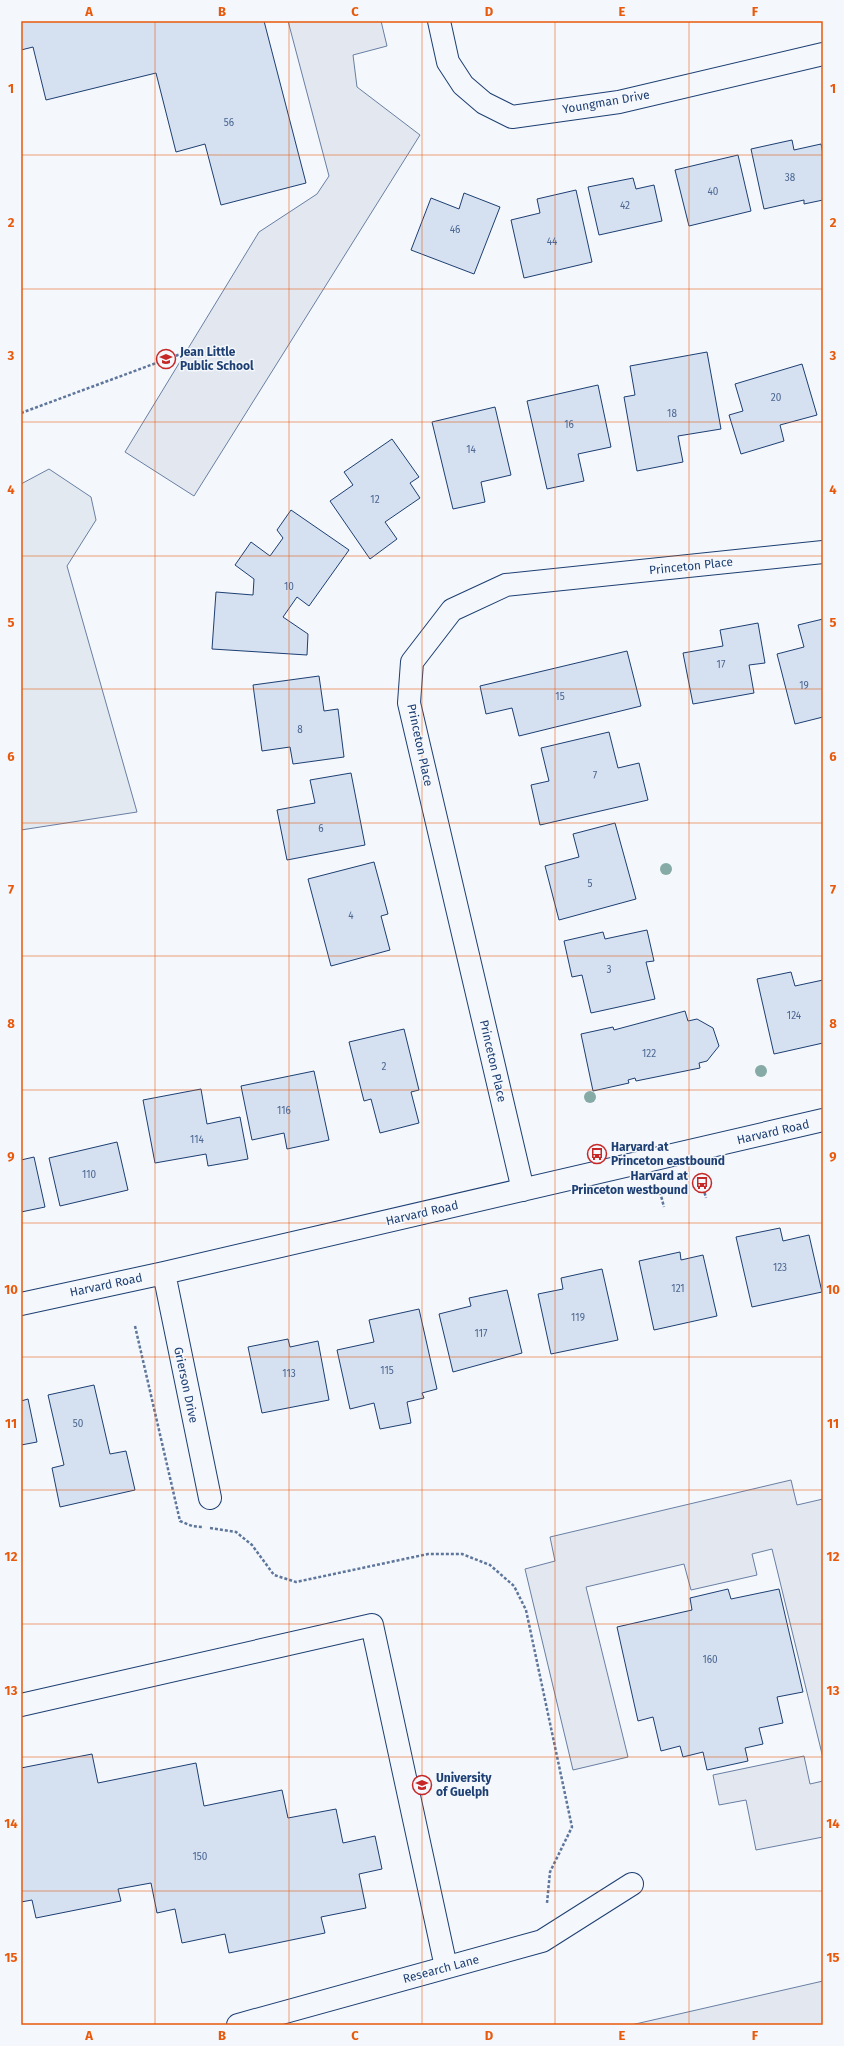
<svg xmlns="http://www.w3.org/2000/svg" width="844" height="2046" viewBox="0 0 844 2046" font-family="'Fira Sans',sans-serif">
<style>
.green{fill:#e3e9f0;stroke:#687fa3}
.parking{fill:#e3e8f0;stroke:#687fa3}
.building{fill:#d5e0f0;stroke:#1d3f73}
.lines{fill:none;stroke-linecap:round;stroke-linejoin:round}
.minor-casing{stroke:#1d3f73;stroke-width:24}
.path{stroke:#5e769c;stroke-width:2.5;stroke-dasharray:3 2;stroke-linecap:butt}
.minor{stroke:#f4f7fb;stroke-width:22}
.tree{fill:#86aba6}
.grid{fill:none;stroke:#e8590c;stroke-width:1;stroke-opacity:0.55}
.labels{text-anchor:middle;stroke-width:3;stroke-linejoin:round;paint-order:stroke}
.number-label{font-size:10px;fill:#4b6792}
.street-label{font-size:12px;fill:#1d3f73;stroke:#f4f7fb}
.poi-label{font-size:12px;font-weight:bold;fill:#1d3f73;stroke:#f4f7fb;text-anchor:start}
.neatline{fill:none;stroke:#e8590c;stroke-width:1.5}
.grid-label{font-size:13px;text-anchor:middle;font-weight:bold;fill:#e8590c}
</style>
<rect width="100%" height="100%" fill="#f4f7fb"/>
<path class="green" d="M49 469 91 497 96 520 67 566 137 812 21 830V484Z"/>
<path class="parking" d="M288 21H381L387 46 353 55 357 87 420 135 194 496 125 452 259 232 317 194 329 176Z
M791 1480 797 1505 823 1499V1758L772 1549 752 1554 757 1575 691 1590 684 1564 586 1587 628 1757 573 1770 525 1569 555 1561 550 1537Z
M804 1756 810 1784 823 1781V1837L756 1850 746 1800 719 1805 713 1775Z
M823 1981V2025H631Z"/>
<path class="building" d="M21 21H264L306 183 221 205 205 144 176 152 156 73 46 100 33 47 21 50Z
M792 140 794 150 821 144 823 154V200L804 204V200L764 209 751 149Z
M738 155 751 211 689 226 675 170Z
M633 178 636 189 654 185 662 221 599 235 588 187Z
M576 190 592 262 524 278 511 220 540 213 537 199Z
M464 193 500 207 474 274 411 250 431 198 459 209Z
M707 352 721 429 678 436 683 462 637 471 624 397 635 395 630 366Z
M802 364 817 415 780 425 784 441 741 454 729 415 743 411 735 384Z
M598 385 611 447 578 454 584 481 547 489 527 401Z
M495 407 511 475 481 482 485 502 453 509 432 422Z
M392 439 419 477 410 483 420 498 385 522 397 539 370 559 330 501 353 485 344 472Z
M291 510 349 550 309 606 297 597 283 617 308 634 307 655 212 649 216 592 253 595 254 579 235 565 251 542 270 556 283 538 277 530Z
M823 619V717L795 724 777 654 804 647 798 625Z
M758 623 765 663 749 665 754 693 693 704 683 653 723 646 720 630Z
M627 651 641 706 519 736 512 708 486 714 480 686Z
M319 676 324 711 338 709 344 757 293 764 290 747 262 751 253 685Z
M609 732 618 768 639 763 648 800 540 825 531 785 549 781 541 748Z
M351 773 365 845 287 860 277 810 315 803 310 780Z
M615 823 636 899 559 920 545 866 579 857 573 834Z
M374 862 388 914 381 916 390 950 331 966 308 879Z
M647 930 654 961 646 962 655 999 591 1013 582 975 572 977 564 941 603 932 605 939Z
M791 972 795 986 823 980V1043L774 1054 757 979Z
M685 1011 688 1021 697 1019 713 1028 719 1046 707 1061 699 1063 700 1068 636 1081 635 1078 628 1080 629 1083 593 1091 581 1034 613 1027 614 1030Z
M404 1029 419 1090 411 1092 419 1123 380 1133 371 1099 364 1101 349 1042Z
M314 1071 329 1140 287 1149 284 1133 252 1140 241 1086Z
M201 1089 207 1124 240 1117 248 1159 208 1166 206 1154 155 1163 143 1100Z
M117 1142 128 1190 60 1206 49 1158Z
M34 1157 45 1207 21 1212V1160Z
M780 1228 783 1241 809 1235 822 1292 752 1307 736 1237Z
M680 1252 681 1260 703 1255 717 1316 654 1330 639 1261Z
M602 1269 618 1340 551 1354 538 1294 563 1289 561 1278Z
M507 1290 522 1353 453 1372 439 1314 471 1306 469 1298Z
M419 1309 437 1389 422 1393 424 1398 407 1402 411 1423 380 1429 374 1403 350 1409 337 1350 374 1342 369 1320Z
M288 1339 290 1347 318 1341 329 1400 262 1413 248 1347Z
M94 1385 110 1454 126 1451 135 1490 60 1507 52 1468 64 1465 48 1395Z
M28 1399 37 1442 21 1445V1401Z
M728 1589 731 1599 779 1589 803 1692 777 1697 783 1723 759 1728 763 1744 745 1748 748 1761 707 1770 703 1752 683 1757 680 1746 661 1751 653 1717 638 1721 617 1627 692 1610 690 1598Z
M92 1754 98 1783 196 1763 204 1806 282 1790 288 1818 336 1809 343 1843 375 1836 382 1869 359 1874 366 1908 321 1917 325 1933 229 1953 225 1934 182 1943 175 1909 157 1913 151 1883 118 1889 121 1901 36 1918 32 1900 21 1902V1768Z"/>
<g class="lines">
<g class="minor-casing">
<path id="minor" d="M439 21 448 62 463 85 484 103 512 117 619 102 823 54
M523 1190 409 703 412 662 452 610 506 585 823 552
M164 1273 210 1498
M21 1304 164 1273 823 1120
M21 1705 372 1625 446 1967
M238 2025 542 1941 632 1884"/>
</g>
<path class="path" d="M21 413 186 352
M702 1183 706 1198
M660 1192 664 1207
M135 1326 180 1521 192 1526 202 1527
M210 1528 236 1532 252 1545 274 1575 296 1582 428 1554H462L490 1565 514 1586 526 1610 572 1827 550 1872 547 1903"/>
<use href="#minor" class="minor"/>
</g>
<g class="tree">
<circle cx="666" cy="869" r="6"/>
<circle cx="761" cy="1071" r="6"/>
<circle cx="590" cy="1097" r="6"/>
</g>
<path class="grid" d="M155 21V2025M289 21V2025M422 21V2025M555 21V2025M689 21V2025M21 155H823M21 289H823M21 422H823M21 556H823M21 689H823M21 823H823M21 956H823M21 1090H823M21 1223H823M21 1357H823M21 1490H823M21 1624H823M21 1757H823M21 1891H823"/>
<defs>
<g id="school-ring" transform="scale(1)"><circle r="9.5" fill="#f4f7fb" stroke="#c62828" stroke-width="1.5"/><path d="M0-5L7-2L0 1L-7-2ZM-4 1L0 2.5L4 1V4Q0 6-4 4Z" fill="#c62828"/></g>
<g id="bus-ring" transform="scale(1)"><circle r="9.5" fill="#f4f7fb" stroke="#c62828" stroke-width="1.5"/><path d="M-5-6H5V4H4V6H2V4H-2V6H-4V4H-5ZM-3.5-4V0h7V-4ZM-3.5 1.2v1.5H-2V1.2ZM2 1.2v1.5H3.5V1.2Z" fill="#c62828"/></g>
<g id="university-ring" transform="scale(1)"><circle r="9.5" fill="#f4f7fb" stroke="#c62828" stroke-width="1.5"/><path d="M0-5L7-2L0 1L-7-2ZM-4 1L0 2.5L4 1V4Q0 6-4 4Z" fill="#c62828"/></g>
</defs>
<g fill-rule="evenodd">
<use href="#school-ring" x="166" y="359"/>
<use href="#bus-ring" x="597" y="1154"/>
<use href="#bus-ring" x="702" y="1183"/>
<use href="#university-ring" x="422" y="1785"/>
</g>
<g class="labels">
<g class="number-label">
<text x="229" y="126">56</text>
<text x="790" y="181">38</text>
<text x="713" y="195">40</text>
<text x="625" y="209">42</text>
<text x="455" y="233">46</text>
<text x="552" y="245">44</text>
<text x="776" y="401">20</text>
<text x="672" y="417">18</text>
<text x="569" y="428">16</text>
<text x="471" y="453">14</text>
<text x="375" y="503">12</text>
<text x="289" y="590">10</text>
<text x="721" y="668">17</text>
<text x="804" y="689">19</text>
<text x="560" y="700">15</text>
<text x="300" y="733">8</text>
<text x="595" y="779">7</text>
<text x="321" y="832">6</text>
<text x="590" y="887">5</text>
<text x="351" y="919">4</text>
<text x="609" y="973">3</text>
<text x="794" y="1019">124</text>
<text x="649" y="1057">122</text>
<text x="384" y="1070">2</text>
<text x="284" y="1114">116</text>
<text x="197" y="1143">114</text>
<text x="89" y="1178">110</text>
<text x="780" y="1271">123</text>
<text x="678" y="1292">121</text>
<text x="578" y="1321">119</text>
<text x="481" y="1337">117</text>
<text x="387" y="1374">115</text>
<text x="289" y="1377">113</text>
<text x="78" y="1427">50</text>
<text x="710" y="1663">160</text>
<text x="200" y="1860">150</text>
</g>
<g class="street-label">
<text transform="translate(606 102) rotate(-10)" y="4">Youngman Drive</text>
<text transform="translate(691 566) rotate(-6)" y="4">Princeton Place</text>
<text transform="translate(420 745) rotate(78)" y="4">Princeton Place</text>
<text transform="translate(493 1061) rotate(77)" y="4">Princeton Place</text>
<text transform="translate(773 1132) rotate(-13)" y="4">Harvard Road</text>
<text transform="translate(422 1213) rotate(-13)" y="4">Harvard Road</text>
<text transform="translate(106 1285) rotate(-12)" y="4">Harvard Road</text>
<text transform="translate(186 1385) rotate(78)" y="4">Grierson Drive</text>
<text transform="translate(441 1969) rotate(-15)" y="4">Research Lane</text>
</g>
<g class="poi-label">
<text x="180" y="356">Jean Little<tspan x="180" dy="14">Public School</tspan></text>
<text x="611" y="1151">Harvard at<tspan x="611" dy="14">Princeton eastbound</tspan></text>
<text x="688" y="1180" text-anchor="end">Harvard at<tspan x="688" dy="14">Princeton westbound</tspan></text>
<text x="436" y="1782">University<tspan x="436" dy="14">of Guelph</tspan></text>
</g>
</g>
<rect width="844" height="2046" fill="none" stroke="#f4f7fb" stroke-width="44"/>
<rect x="22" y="22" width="800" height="2002" class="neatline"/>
<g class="grid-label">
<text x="89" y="16">A</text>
<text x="222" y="16">B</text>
<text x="355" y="16">C</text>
<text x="489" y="16">D</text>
<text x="622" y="16">E</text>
<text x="755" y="16">F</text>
<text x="11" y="93">1</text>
<text x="833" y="93">1</text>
<text x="11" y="227">2</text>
<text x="833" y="227">2</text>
<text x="11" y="360">3</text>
<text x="833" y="360">3</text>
<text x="11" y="494">4</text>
<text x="833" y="494">4</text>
<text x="11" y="627">5</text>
<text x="833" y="627">5</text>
<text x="11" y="761">6</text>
<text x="833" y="761">6</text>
<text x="11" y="894">7</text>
<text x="833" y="894">7</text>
<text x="11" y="1028">8</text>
<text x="833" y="1028">8</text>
<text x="11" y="1161">9</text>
<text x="833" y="1161">9</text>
<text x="11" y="1294">10</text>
<text x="833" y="1294">10</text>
<text x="11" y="1428">11</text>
<text x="833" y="1428">11</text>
<text x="11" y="1561">12</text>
<text x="833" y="1561">12</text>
<text x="11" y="1695">13</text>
<text x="833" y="1695">13</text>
<text x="11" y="1828">14</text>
<text x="833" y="1828">14</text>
<text x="11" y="1962">15</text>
<text x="833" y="1962">15</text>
<text x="89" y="2040">A</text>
<text x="222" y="2040">B</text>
<text x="355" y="2040">C</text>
<text x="489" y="2040">D</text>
<text x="622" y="2040">E</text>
<text x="755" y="2040">F</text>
</g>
</svg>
